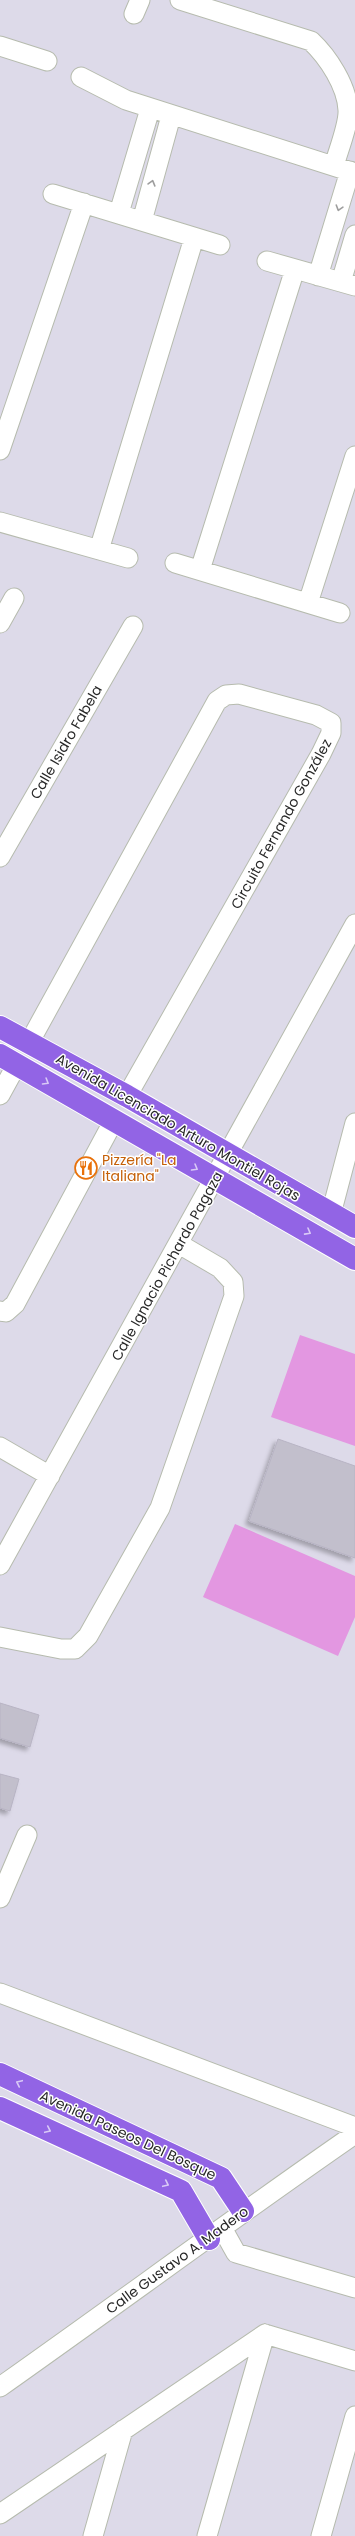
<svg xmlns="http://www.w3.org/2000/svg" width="355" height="2536" viewBox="0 0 355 2536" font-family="Poppins,sans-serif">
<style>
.pitch{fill:#e397e1}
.building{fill:#c2bfcc;stroke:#b8b4c4;filter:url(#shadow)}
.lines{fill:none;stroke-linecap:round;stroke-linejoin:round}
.minor-casing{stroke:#b6bbae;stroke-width:21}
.major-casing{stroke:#fff;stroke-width:24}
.minor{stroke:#fff;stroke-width:19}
.major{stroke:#9264e5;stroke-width:22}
.oneway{stroke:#9e9e9e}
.oneway2{stroke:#d9c9f6}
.labels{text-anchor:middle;stroke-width:3;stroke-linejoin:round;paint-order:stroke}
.street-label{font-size:14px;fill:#282828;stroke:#fff}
.food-label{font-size:14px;fill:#c56008;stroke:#fff;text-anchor:start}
</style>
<defs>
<filter id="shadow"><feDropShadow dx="-3.5" dy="3.5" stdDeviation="2" flood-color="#0004"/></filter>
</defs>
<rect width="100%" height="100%" fill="#dddae9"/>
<path class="pitch" d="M300 1335 355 1354V1446L271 1417Z
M235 1524 355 1576V1617L338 1656 203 1597Z"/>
<path class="building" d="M278 1439 355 1466V1558L249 1521Z
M0 1703 39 1715 30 1747 0 1738Z
M0 1774 19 1779 10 1811 0 1808Z"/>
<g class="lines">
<g class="minor-casing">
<path id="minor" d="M180 0 311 41C328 57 347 86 348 110 349 124 338 151 334 166
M134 14 140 0
M0 46 47 61
M81 77 126 100 355 173
M53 194 220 245
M119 213 150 109
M142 221 171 116
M267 261 355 286
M318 276 350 171
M341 282 355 235
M0 450 84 203
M0 522 128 558
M99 550 194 238
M175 563 340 613
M200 570 295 269
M308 603 355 456
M0 623 14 598
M0 857 133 626
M29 1043 217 701 226 695 239 694 316 715 331 723V733L321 754 127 1096
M0 1095 17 1064
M331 1214 355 1123
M0 1311 6 1312 15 1304 113 1122
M0 1447 50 1476
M0 1565 355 924
M0 1637 61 1649H75L88 1636 160 1508 234 1296 233 1282 220 1268 179 1244
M0 1898 27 1835
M0 1993 355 2127
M222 2228 236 2253 355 2288
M265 2334 355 2361
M0 2387C119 2303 235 2217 355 2134
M0 2514 265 2334
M93 2536 123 2430
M207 2536 265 2334
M321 2536 355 2416"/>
</g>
<g class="major-casing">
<path id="major" d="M0 1027 127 1096 355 1227
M0 1055 355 1259
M0 2074 221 2178 243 2211
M0 2108 181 2191 209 2239"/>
</g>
<use href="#minor" class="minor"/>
<use href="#major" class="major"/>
</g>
<defs><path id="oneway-chevron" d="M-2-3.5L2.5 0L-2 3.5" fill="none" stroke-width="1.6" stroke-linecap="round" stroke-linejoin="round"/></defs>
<g class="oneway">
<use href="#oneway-chevron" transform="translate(152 183) rotate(-74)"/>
<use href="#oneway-chevron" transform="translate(339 208) rotate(107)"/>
</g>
<g class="oneway2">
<use href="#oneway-chevron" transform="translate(46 1082) rotate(31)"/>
<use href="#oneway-chevron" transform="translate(195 1168) rotate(30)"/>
<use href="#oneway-chevron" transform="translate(308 1232) rotate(29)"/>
<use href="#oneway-chevron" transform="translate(19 2083) rotate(-155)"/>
<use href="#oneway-chevron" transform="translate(48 2130) rotate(25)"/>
<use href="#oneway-chevron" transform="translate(166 2184) rotate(25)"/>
</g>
<defs>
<g id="restaurant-ring" transform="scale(1.15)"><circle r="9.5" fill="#fff" stroke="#e8710a" stroke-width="1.5"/><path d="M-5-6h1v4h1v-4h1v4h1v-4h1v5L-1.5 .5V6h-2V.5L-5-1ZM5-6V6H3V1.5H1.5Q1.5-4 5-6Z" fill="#e8710a"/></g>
</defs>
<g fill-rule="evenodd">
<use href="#restaurant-ring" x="86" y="1168"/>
</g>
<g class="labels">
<g class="street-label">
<text transform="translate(66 742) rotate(-60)" y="5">Calle Isidro Fabela</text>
<text transform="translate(281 824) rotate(-61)" y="5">Circuito Fernando González</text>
<text transform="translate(178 1127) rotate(30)" y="5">Avenida Licenciado Arturo Montiel Rojas</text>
<text transform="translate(167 1266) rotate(-61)" y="5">Calle Ignacio Pichardo Pagaza</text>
<text transform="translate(128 2135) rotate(25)" y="5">Avenida Paseos Del Bosque</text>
<text transform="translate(177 2260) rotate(-36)" y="5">Calle Gustavo A. Madero</text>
</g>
<g class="food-label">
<text x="102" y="1165">Pizzería "La<tspan x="102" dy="16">Italiana"</tspan></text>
</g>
</g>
</svg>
